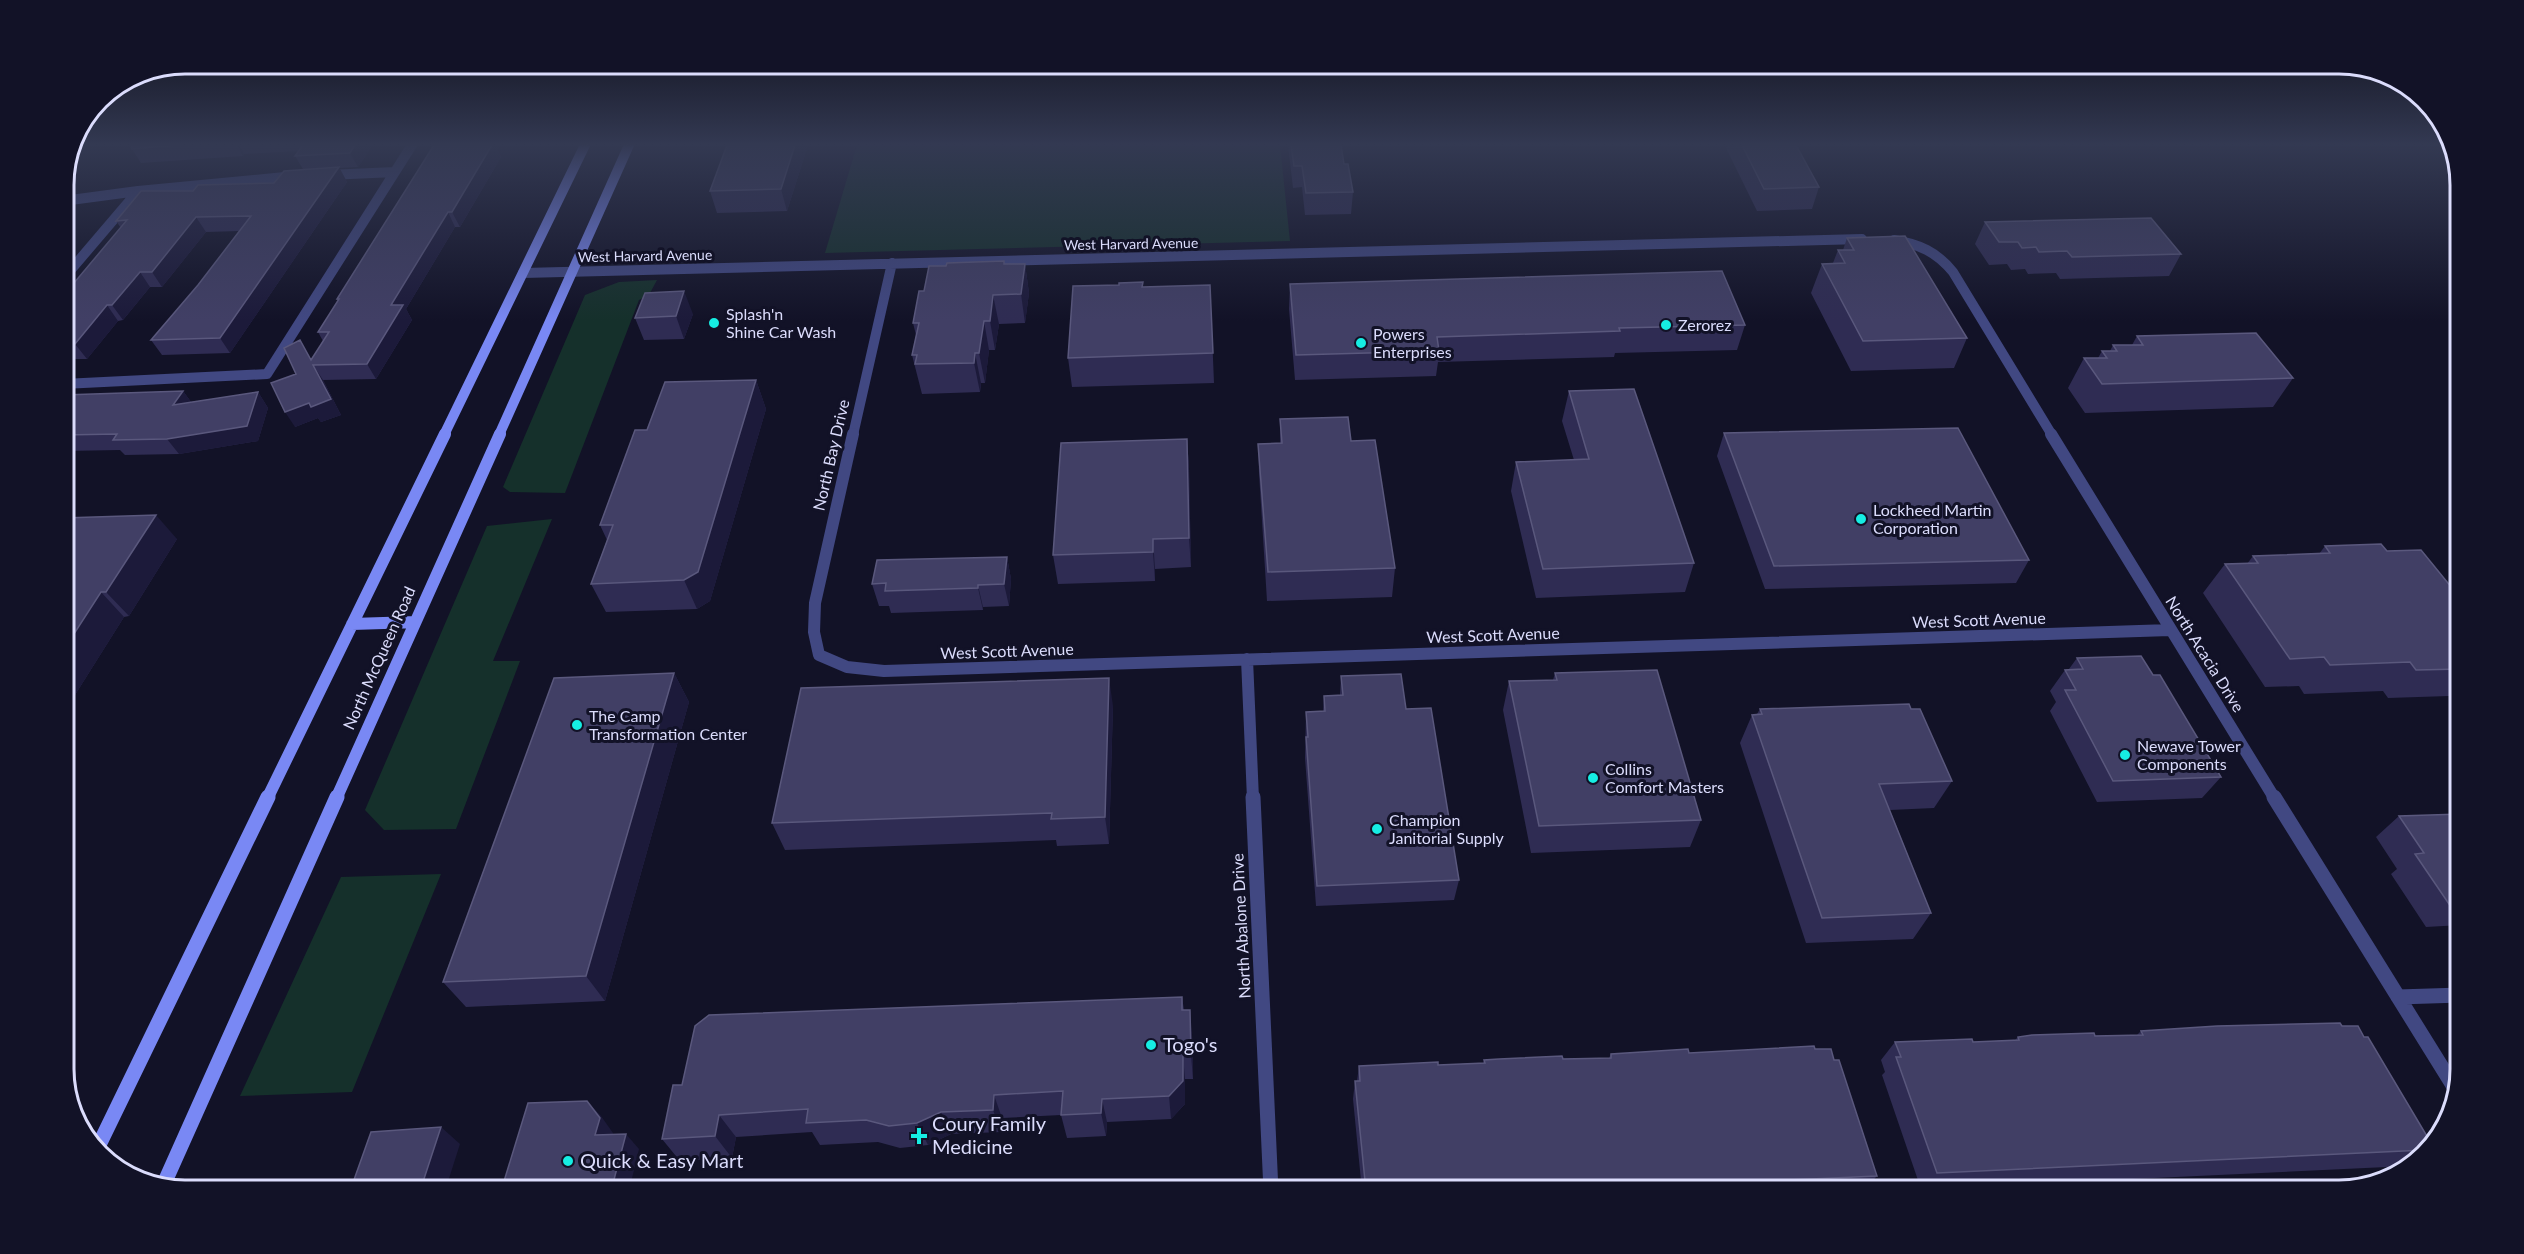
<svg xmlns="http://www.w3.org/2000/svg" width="2524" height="1254" viewBox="0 0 2524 1254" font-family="Lato,sans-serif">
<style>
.green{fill:#15302b}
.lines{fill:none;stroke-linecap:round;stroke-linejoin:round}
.street-far2{stroke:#414882;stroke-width:10}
.street-far1{stroke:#414882;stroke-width:12}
.street{stroke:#414882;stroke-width:15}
.secondary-far2{stroke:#7988f4;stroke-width:10}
.secondary-far1{stroke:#7988f4;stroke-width:12}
.secondary{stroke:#7988f4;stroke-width:15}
.wall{fill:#2f2c53}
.shaded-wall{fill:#1c1a3a}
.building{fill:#413f65;stroke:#5a587d;stroke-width:1.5}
.poi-dot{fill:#16ede3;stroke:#121227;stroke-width:2}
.labels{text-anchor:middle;stroke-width:6;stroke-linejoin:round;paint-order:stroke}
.far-street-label{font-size:14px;fill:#dbdcfc;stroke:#121227}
.poi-label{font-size:16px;fill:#dbdcfc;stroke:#121227;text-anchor:start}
.street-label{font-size:16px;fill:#dbdcfc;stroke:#121227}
.near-poi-label{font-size:20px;fill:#dbdcfc;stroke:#121227;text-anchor:start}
.rim{fill:none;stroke:#dbdcfc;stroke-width:3}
</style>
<rect width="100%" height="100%" fill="#121227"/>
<path class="green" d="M857 145H1280L1290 241 825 253Z
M657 280 649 295 639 300 565 493 510 492 503 487 585 295 619 282Z
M552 519 493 661H520L456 829 384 830 365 810 487 526Z
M441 874 352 1092 240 1096 341 877Z"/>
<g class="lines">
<path class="street-far2" d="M327 175 395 172
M63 201 138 191 295 176
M1894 240C1919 244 1937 252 1953 272L2052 435
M523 273 1862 239
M63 279 138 191
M63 384 267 374 412 145
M853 435 892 263"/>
<path class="street-far1" d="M853 434 815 603 814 632 819 655 847 667 884 671 2170 630
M2051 434 2275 799
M1247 659 1253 799"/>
<path class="street" d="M1253 797 1271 1191
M2274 797 2456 1090
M2398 997 2461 995"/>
<path class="secondary-far2" d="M444 435 585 145
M499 435 629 145"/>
<path class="secondary-far1" d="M352 624 415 622
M267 799 445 434
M336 799 500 434"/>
<path class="secondary" d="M97 1149 268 797
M163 1186 337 797"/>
</g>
<path class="wall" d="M131 145H373L358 167 339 168 347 182 230 353 162 355 151 340 198 285 239 231 206 232 162 287H150L123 320 118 321 87 359H63V296L121 228 116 221 193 191 274 183 303 169 295 156 299 151 244 154 243 156 141 163 132 149Z
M434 145H498L497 148 501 157 460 227H455L406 309 412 320 376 379 323 380 341 415 321 422 318 418 295 427 296 374 312 359 323 341 318 332 338 301 337 299Z
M727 145H808L787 211 717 213 710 191Z
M1288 145H1341L1344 164 1353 192 1351 214 1305 215 1302 187 1293 188Z
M1727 145H1796L1819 187 1812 209 1757 211 1726 148Z
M1985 222 2181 254 2169 276 2060 279 2056 273 2028 274 2025 269 2011 270 2007 264 1989 265 1975 244Z
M1847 238 1967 338 1954 368 1851 371 1811 293 1822 264 1833 263 1838 250H1843Z
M1005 264H1025L1029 293 1025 323 999 324 995 350H989L985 383H981L980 392 922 394 912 355 916 335 913 323 924 291Z
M1290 284 1745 325 1737 350 1615 353 1614 357 1438 362 1436 376 1295 380 1289 309Z
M1210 285 1214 383 1072 387 1068 358 1143 287Z
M693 314 684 339 644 340 635 318Z
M2137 336 2293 378 2273 407 2085 413 2068 388 2084 358H2098L2102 351H2110L2113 345H2132Z
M756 380 766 409 710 601 697 609 606 612 591 584 607 540 600 525 647 430Z
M183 391 191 402 258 392 268 408 258 441 179 454 125 455 120 450 63 451V395Z
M1569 391 1694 563 1685 592 1536 598 1511 491 1516 462 1574 460 1562 421Z
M1280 419 1351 441 1395 568 1392 597 1267 601 1259 473 1258 444 1280 443Z
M1724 433 2029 560 2016 583 1765 589 1717 456Z
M1187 439 1189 468 1191 567 1155 569V581L1058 584 1053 555Z
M63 518 177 539 129 616 124 617 63 714Z
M2325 546 2387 551 2461 599V688H2457L2449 696 2388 698 2383 691 2304 694 2299 686 2265 687 2203 593 2225 564H2247L2253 556 2319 554Z
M1007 557 1011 579 1009 606 983 607V610L891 613 889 606H879L872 584Z
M2077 658 2153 675 2221 777 2202 798 2097 802 2050 711 2056 702 2050 691 2065 670 2069 669Z
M674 673 689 702 605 1001 466 1007 443 982Z
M1555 673 1701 820 1690 847 1531 853 1503 710 1509 681 1553 680Z
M1341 676 1406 709 1459 880 1454 900 1316 906 1305 758 1306 712 1323 711 1324 696 1340 695Z
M1113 706 1109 844 1057 846 1056 840 785 850 772 823Z
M1760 709H1911L1952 781 1934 808 1890 810 1931 913 1913 939 1806 943 1740 743 1752 715 1757 714Z
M2461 814V925L2426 927 2391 874 2397 869 2376 837 2399 816Z
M1182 997 1184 1010 1192 1034 1193 1079H1185V1104L1171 1119 1107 1122 1106 1136 1067 1138 1061 1115 1002 1118 1001 1132 951 1134 928 1145 900 1148 878 1142 820 1145 812 1132 736 1137 732 1158 680 1161 662 1139 682 1085Z
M2342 1026 2431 1143 2414 1163 2408 1166 1921 1189 1882 1075 1885 1072 1881 1060 1895 1042H1973L2015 1040 2018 1037 2137 1035 2141 1031Z
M1815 1049 1834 1060 1877 1176 1863 1191H1362L1353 1099 1355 1081H1357L1359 1066 1438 1065 1483 1063 1484 1060 1609 1058 1611 1054 1689 1053Z"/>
<path class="shaded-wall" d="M237 145H239L244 154 243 156Z
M355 145H373L358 167 350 153Z
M486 145H498L497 148 501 157 460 227 452 212Z
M795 145H808L787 211 781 189Z
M339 167 347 182 230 353 220 338Z
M448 212 455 227 406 309 412 320 376 379 367 364 391 305Z
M196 217 206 232 162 287 152 272Z
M1025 264 1029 293 1025 323 1021 294Z
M140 272 150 287 123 320 112 305Z
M684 291 693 314 684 339 676 316Z
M993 295 999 324 995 350 990 321Z
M107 305 118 321 87 359 75 344Z
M984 321 989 350 985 383 979 353Z
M975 353 981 383 980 392 974 363Z
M313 365 323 380 341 415 321 422 318 418 295 427 285 412Z
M756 380 766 409 710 601 697 609 684 580Z
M183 391 194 406 173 405Z
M258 392 268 408 258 441 179 454 167 439Z
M1187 439 1189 468 1191 567 1189 538Z
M156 515 177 539 129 616 106 592Z
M1153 539 1155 569V581L1153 552Z
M1007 557 1011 579 1009 606 1004 584Z
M978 585 983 607V610L978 588Z
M101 592 124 617 63 714V651Z
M674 673 689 702 605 1001 586 976Z
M1109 678 1113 706 1109 844 1105 817Z
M1190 1010 1192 1034 1193 1079 1191 1055Z
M1183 1056 1185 1079V1104L1171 1119 1169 1096Z
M994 1095 1002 1118 1001 1132 993 1110Z
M1102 1099 1107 1122 1106 1136 1101 1113Z
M587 1101 601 1116 613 1133 609 1150 595 1135Z
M941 1112 951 1134 928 1145 917 1123Z
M719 1115 736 1137 732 1158 715 1136Z
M441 1127 460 1144 445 1191H420Z
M626 1134 639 1149 629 1191H611Z"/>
<path class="building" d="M131 145H177L132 149Z
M303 145H355L350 153 295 156Z
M434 145H492L452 212H448L391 305H403L367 364 313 365 331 399 311 407 309 403 285 412 271 383 296 374 284 348 300 340 311 360 329 332H318L339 299H337Z
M727 145H795L781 189 710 191Z
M1291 145H1341L1344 164H1348L1353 192 1306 193 1302 166H1294Z
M1742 145H1796L1819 187 1764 189Z
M339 167 220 338 151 340 198 285 251 216 196 217 152 272H140L112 305H107L75 344H63V296L127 220 116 221 141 191H193L198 185 274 183 284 171Z
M2151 218 2181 254 2072 257 2067 251 2039 252 2036 247 2022 248 2018 242H1999L1985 222Z
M1905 236 1967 338 1863 341 1822 264 1845 263 1838 250H1854L1847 238Z
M1004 261V264H1025L1021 294 993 295 990 321H984L979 353H975L974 363 915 364 917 355H912L919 323H913L919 291H924L929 266H946L947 263Z
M1722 271 1745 325 1619 328 1620 331 1437 337 1439 351 1296 355 1290 284Z
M1143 282 1142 287 1210 285 1213 353 1068 358 1073 286 1119 285V283Z
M684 291 676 316 635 318 645 293Z
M2256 333 2293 378 2102 384 2084 358H2107L2102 351H2117L2113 345H2143L2137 336Z
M756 380 698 572 684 580 591 584 613 525H600L635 430H647L665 382Z
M1634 389 1694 563 1543 569 1516 462 1589 459 1569 391Z
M183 391 173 405 258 392 247 426 167 439 113 440 117 434 63 435V395Z
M1348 417 1351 441 1375 440 1395 568 1268 572 1258 444 1282 443 1280 419Z
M1958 428 2029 560 1774 566 1724 433Z
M1187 439 1189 538 1153 539V552L1053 555 1061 443Z
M156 515 106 592H101L63 651V518Z
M2381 544 2387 551 2421 550 2461 599V669L2416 670 2410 662 2330 665 2324 657 2290 659 2225 564 2258 563 2253 556 2330 553 2325 546Z
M1007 557 1004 584 978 585V588L885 591 886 583 872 584 877 560Z
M2141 656 2153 675H2160L2221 777 2113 781 2065 690H2076L2065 670 2083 669 2077 658Z
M1657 670 1701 820 1539 826 1509 681 1557 680 1555 673Z
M674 673 586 976 443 982 554 678Z
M1401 674 1406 709 1431 708 1459 880 1317 886 1306 737H1308L1306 712 1325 711 1324 696 1343 695 1341 676Z
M1109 678 1105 817 1051 819 1052 813 772 823 801 688Z
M1909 704 1911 709H1920L1952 781 1879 784 1931 913 1822 918 1752 715 1762 714 1760 709Z
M2461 814V907H2451L2415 854 2424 853 2399 816Z
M1182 997V1010H1190L1191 1055 1183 1056V1081L1169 1096 1102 1099 1101 1113 1061 1115 1063 1091 994 1095 993 1110 941 1112 917 1123 889 1126 866 1120 806 1123 808 1109 719 1115 715 1136 662 1139 673 1085H682L695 1026 709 1015Z
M2340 1023 2342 1026H2358L2364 1037H2368L2431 1143 2425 1150 1937 1173 1896 1057H1901L1895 1042 1972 1039 1973 1042 2019 1040 2018 1037 2032 1035 2094 1033 2095 1036 2143 1035 2141 1031 2217 1026Z
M1814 1046 1815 1049H1831L1834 1060H1839L1877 1176 1545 1191H1366L1355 1081H1360L1359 1066 1438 1062V1065L1485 1063 1484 1060 1499 1059 1562 1056 1563 1059 1611 1058V1054L1688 1049 1689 1053Z
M587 1101 600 1118 595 1135 626 1134 611 1191H501L528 1103Z
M441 1127 420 1191H350L371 1132Z"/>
<linearGradient id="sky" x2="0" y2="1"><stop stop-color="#0a0a15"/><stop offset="0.45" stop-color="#333952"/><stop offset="1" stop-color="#333952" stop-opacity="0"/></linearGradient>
<rect width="2524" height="321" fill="url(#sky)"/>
<g class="poi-dot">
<circle cx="714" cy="323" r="6"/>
<circle cx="1666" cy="325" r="6"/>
<circle cx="1361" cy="343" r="6"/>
<circle cx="1861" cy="519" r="6"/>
<circle cx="577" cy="725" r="6"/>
<circle cx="2125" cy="755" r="6"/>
<circle cx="1593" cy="778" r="6"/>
<circle cx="1377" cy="829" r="6"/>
<circle cx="1151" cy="1045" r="6"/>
<path d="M916 1127h6v6h6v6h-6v6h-6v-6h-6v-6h6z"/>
<circle cx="568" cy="1161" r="6"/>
</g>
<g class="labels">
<g class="far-street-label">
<text transform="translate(1131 244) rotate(-1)" y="5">West Harvard Avenue</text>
<text transform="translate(645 256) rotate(-1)" y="5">West Harvard Avenue</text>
</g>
<g class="poi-label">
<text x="726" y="320">Splash'n<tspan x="726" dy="18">Shine Car Wash</tspan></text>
<text x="1678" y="331">Zerorez</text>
<text x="1373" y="340">Powers<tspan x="1373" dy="18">Enterprises</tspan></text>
<text x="1873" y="516">Lockheed Martin<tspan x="1873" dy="18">Corporation</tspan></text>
<text x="589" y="722">The Camp<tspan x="589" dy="18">Transformation Center</tspan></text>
<text x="2137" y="752">Newave Tower<tspan x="2137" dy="18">Components</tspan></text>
<text x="1605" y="775">Collins<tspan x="1605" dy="18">Comfort Masters</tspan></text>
<text x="1389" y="826">Champion<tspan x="1389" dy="18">Janitorial Supply</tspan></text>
</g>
<g class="street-label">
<text transform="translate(831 455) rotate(-77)" y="6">North Bay Drive</text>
<text transform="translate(1979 620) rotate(-2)" y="6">West Scott Avenue</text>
<text transform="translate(1493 635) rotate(-2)" y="6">West Scott Avenue</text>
<text transform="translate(1007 651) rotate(-2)" y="6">West Scott Avenue</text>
<text transform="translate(2205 654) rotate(58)" y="6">North Acacia Drive</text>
<text transform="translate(379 658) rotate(-66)" y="6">North McQueen Road</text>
<text transform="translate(1241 926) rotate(-93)" y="6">North Abalone Drive</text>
</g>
<g class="near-poi-label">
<text x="1163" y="1052">Togo's</text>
<text x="932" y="1131">Coury Family<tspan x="932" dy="23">Medicine</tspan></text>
<text x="580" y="1168">Quick &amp; Easy Mart</text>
</g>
</g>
<path d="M0 0H2524V1254H0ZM185 74H2339A111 111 0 0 1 2450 185V1069A111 111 0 0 1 2339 1180H185A111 111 0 0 1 74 1069V185A111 111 0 0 1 185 74Z" fill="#121227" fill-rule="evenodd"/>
<path class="rim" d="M185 74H2339A111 111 0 0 1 2450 185V1069A111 111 0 0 1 2339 1180H185A111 111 0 0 1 74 1069V185A111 111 0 0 1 185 74Z"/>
</svg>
